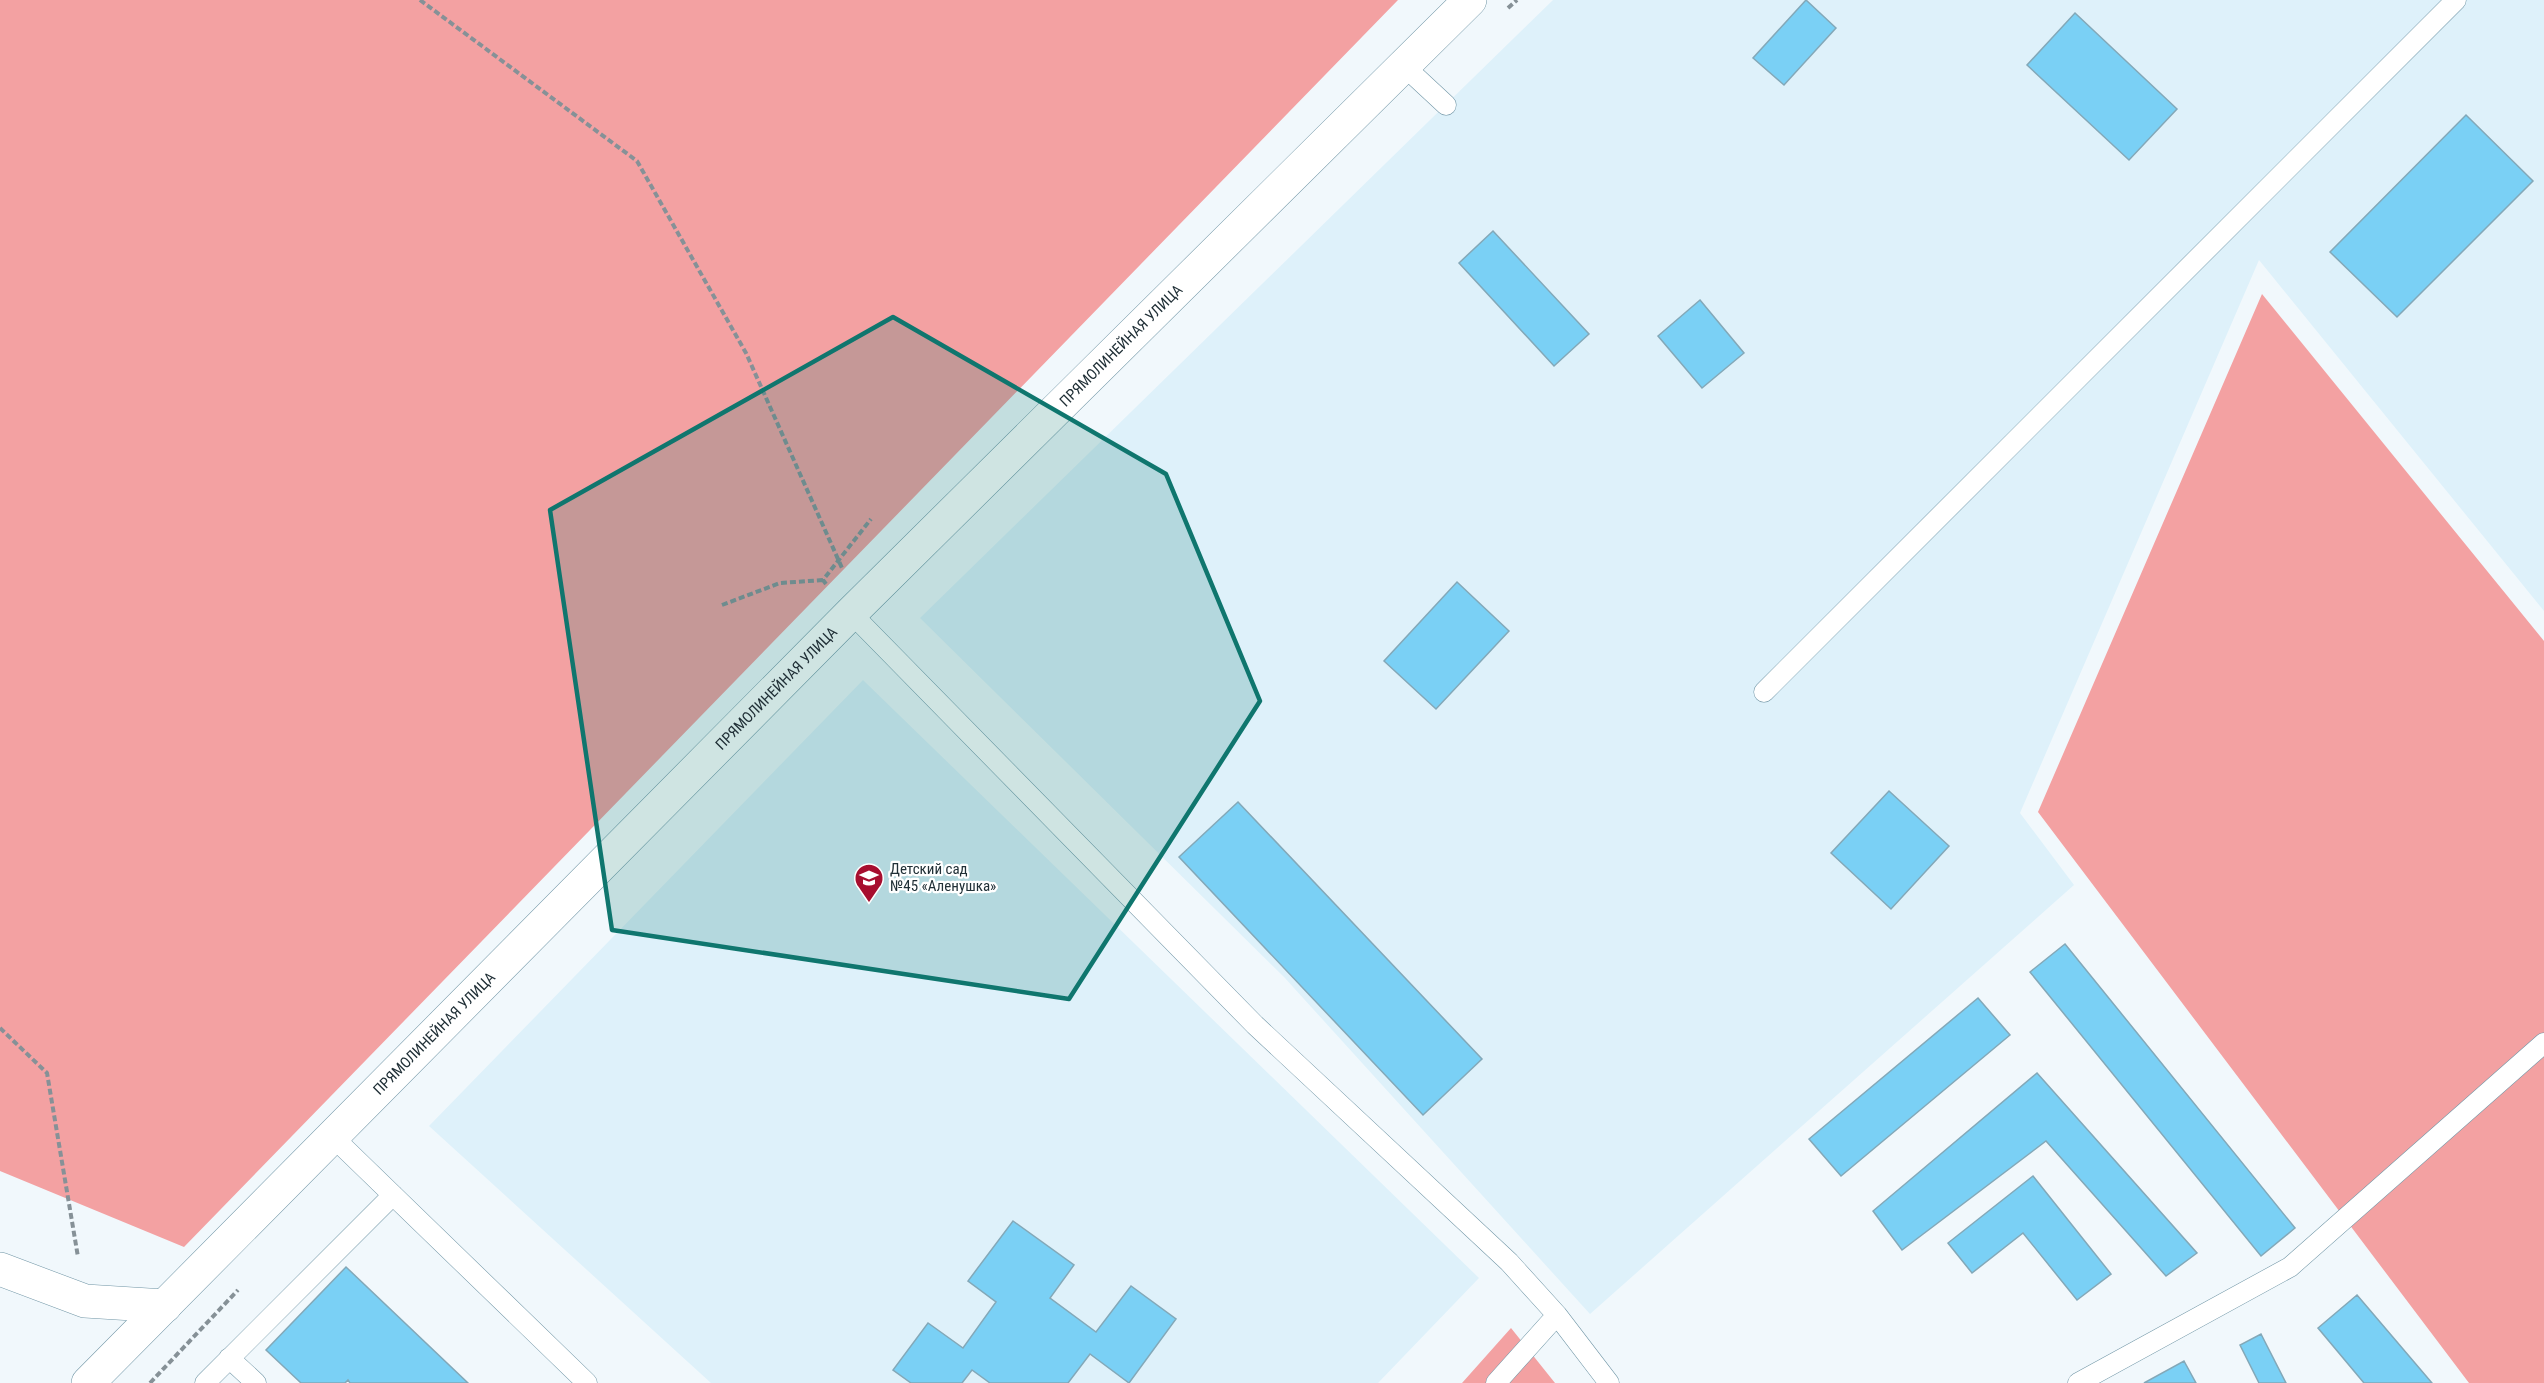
<svg xmlns="http://www.w3.org/2000/svg" width="2544" height="1383" viewBox="0 0 2544 1383" font-family="'Roboto Condensed',sans-serif">
<style>
.built{fill:#def1fa}
.forest{fill:#f3a1a2}
.building{fill:#7ad0f5;stroke:#83a8b8;stroke-width:1.5}
.lines{fill:none;stroke-linecap:round;stroke-linejoin:round}
.service-casing{stroke:#7196a6;stroke-width:21}
.minor-casing{stroke:#7196a6;stroke-width:34}
.path{stroke:#869197;stroke-width:4;stroke-dasharray:6 3;stroke-linecap:butt}
.service{stroke:#fff;stroke-width:20}
.minor{stroke:#fff;stroke-width:33}
.marked{fill:#0f766e;fill-opacity:0.2;stroke:#0f766e;stroke-width:4.5;stroke-linejoin:round}
.labels{text-anchor:middle;stroke-width:4.5;stroke-linejoin:round;paint-order:stroke}
.street-label{font-size:15px;fill:#213037;stroke:#fff}
.poi-label{font-size:15px;fill:#213037;stroke:#fff;text-anchor:start}
</style>
<rect width="100%" height="100%" fill="#f1f8fc"/>
<path class="built" d="M1553 0H2544V611L2259 260 2020 813 2074 885 1590 1314 1284 977 920 618Z
M863 680 1479 1278 1378 1383H711L429 1126Z"/>
<path class="forest" d="M0 0H1398L184 1247 0 1171Z
M2262 294 2544 641V1383H2469L2038 812Z
M1511 1328 1555 1383H1462Z"/>
<path class="building" d="M1806 0 1836 28 1784 85 1753 58Z
M2075 13 2177 109 2129 160 2027 65Z
M2466 115 2533 181 2397 317 2330 252Z
M1493 231 1589 334 1554 366 1459 263Z
M1700 300 1744 353 1702 388 1658 336Z
M1457 582 1509 631 1436 709 1384 661Z
M1889 791 1949 846 1891 909 1831 853Z
M1238 802 1482 1059 1423 1115 1179 857Z
M2065 944 2295 1228 2261 1256 2030 972Z
M1978 998 2010 1035 1841 1176 1809 1139Z
M2037 1073 2197 1253 2166 1276 2046 1141 1902 1250 1873 1211Z
M2033 1176 2111 1274 2077 1300 2023 1233 1972 1273 1948 1243Z
M1013 1221 1074 1265 1050 1298 1096 1332 1131 1286 1176 1319 1129 1383 1090 1354 1068 1383H990L972 1370 962 1383H911L893 1370 928 1323 963 1348 996 1302 968 1281Z
M346 1267 468 1383H350L348 1380 345 1383H301L266 1350Z
M2357 1295 2432 1383H2364L2318 1328Z
M2261 1334 2286 1383H2259L2240 1345Z
M2184 1361 2196 1383H2144Z"/>
<g class="lines">
<g class="service-casing">
<path id="service" d="M1404 66 1446 105
M851 613 1255 1025 1509 1262 1557 1315 1609 1383
M1764 692 2456 0
M333 1137 587 1383
M229 1358 256 1383
M205 1383 393 1195
M1496 1383 1557 1315
M2078 1383 2290 1267 2544 1043"/>
</g>
<g class="minor-casing">
<g id="minor">
<path d="M0 1269 85 1301 165 1306"/>
<path id="s1" d="M88 1383 852 612 1470 0"/>
</g>
</g>
<path class="path" d="M420 0 637 161 746 353 842 568
M1508 8 1517 0
M826 584 823 580 871 519
M722 605 780 583 823 580 824 582
M0 1028 47 1073 78 1257
M150 1383 238 1290"/>
<use href="#service" class="service"/>
<use href="#minor" class="minor"/>
</g>
<path class="marked" d="M893 317 1166 474 1260 701 1069 999 612 930 550 510Z"/>
<defs>
<g id="school-pin" transform="scale(1.5)"><path d="M0 17L-7.5 6A9.5 9.5 0 1 1 7.5 6Z" fill="#a70e2f" stroke="#fff"/><path d="M0-5L7-2L0 1L-7-2ZM-4 1L0 2.5L4 1V4Q0 6-4 4Z" fill="#fff"/></g>
</defs>
<g fill-rule="evenodd">
<use href="#school-pin" x="869" y="878"/>
</g>
<g class="labels">
<g class="street-label">
<text dy="5" stroke="none"><textPath href="#s1" startOffset="1464">ПРЯМОЛИНЕЙНАЯ УЛИЦА</textPath></text>
<text dy="5" stroke="none"><textPath href="#s1" startOffset="978">ПРЯМОЛИНЕЙНАЯ УЛИЦА</textPath></text>
<text dy="5" stroke="none"><textPath href="#s1" startOffset="492">ПРЯМОЛИНЕЙНАЯ УЛИЦА</textPath></text>
</g>
<g class="poi-label">
<text x="890" y="874">Детский сад<tspan x="890" dy="17">№45 «Аленушка»</tspan></text>
</g>
</g>
</svg>
